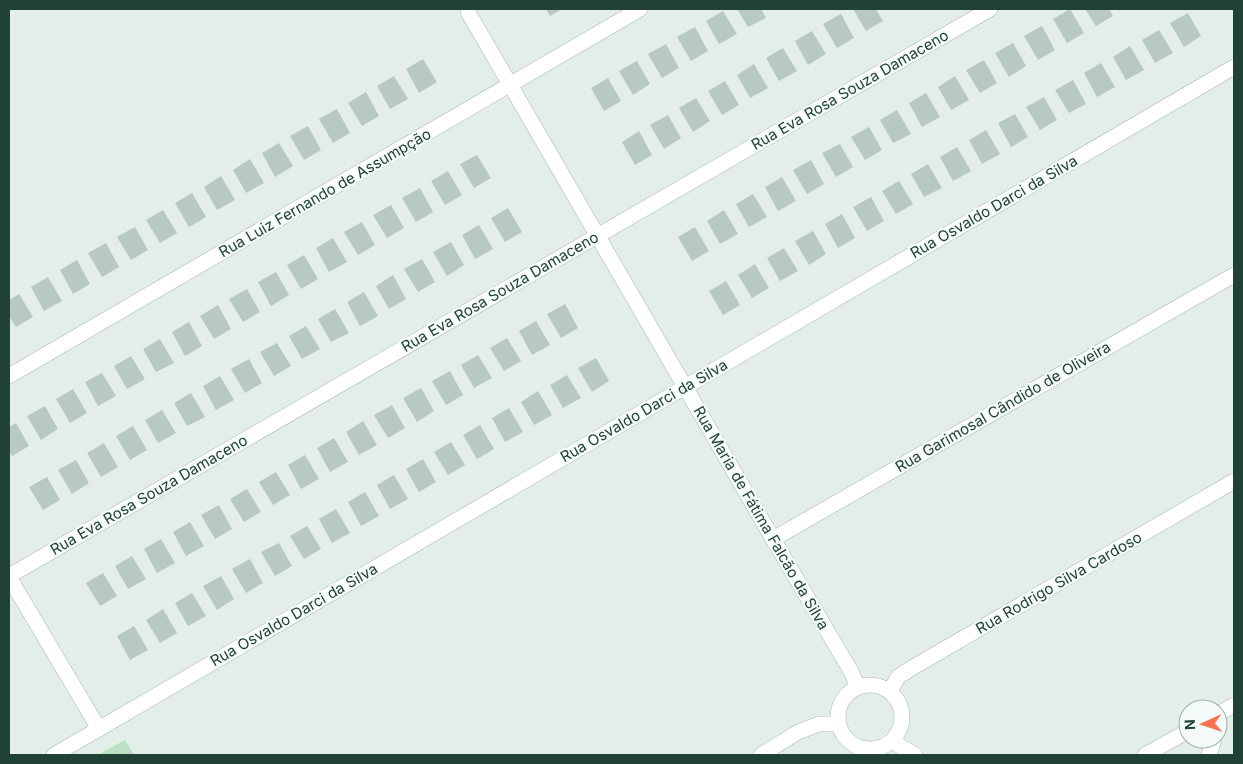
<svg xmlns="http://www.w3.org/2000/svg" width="1243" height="764" viewBox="0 0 1243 764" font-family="Inter,sans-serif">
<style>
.grass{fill:url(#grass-tufts)}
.building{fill:#b8c9c1}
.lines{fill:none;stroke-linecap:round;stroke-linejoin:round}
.street-casing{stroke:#a5b7b0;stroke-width:16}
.street{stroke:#fff;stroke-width:15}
.labels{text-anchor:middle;stroke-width:4.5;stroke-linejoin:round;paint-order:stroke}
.street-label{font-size:15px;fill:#214137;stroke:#f4faf7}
</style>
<defs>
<pattern id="grass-tufts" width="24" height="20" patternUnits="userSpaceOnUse" patternTransform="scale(1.25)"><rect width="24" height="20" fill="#bbe0c3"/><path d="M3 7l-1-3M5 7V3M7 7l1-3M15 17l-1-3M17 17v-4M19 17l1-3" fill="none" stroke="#a0c1a8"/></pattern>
</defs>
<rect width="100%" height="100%" fill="#e3eee9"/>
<path class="grass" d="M125 740 134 755H98Z"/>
<path class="building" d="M546 9H562L550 16Z
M737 9H761L766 18 748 27Z
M853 9H876L883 21 866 31Z
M1070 9 1084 33 1067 43 1053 19Z
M1085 9H1109L1113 16 1096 26Z
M723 11 737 34 719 44 706 21Z
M1188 13 1201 36 1184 47 1170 23Z
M841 14 854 38 837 48 823 24Z
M1042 26 1055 50 1038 60 1024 36Z
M695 27 708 51 691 61 677 37Z
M1159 30 1173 53 1155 63 1142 40Z
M812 31 826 54 808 65 795 41Z
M1013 43 1026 66 1009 77 995 53Z
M666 44 679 68 662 78 648 54Z
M1130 46 1144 70 1126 80 1113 57Z
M783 48 797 71 779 81 766 58Z
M423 59 437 82 419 93 406 69Z
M984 60 997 83 980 93 966 70Z
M637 61 650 84 633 95 619 71Z
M1101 63 1115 87 1097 97 1084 73Z
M754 64 768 88 750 98 737 75Z
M394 76 408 99 390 109 377 86Z
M955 76 969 100 951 110 938 87Z
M608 78 621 101 604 111 591 88Z
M1073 80 1086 104 1069 113 1055 90Z
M725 81 739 105 722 115 708 91Z
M366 92 379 116 362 126 348 103Z
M926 93 940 117 922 127 909 103Z
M1044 97 1057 120 1040 130 1026 107Z
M696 98 710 121 693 132 679 108Z
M337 109 350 133 333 143 319 119Z
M897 110 911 134 893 143 880 120Z
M1015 114 1028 137 1011 147 998 123Z
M668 115 681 138 664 149 650 125Z
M308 126 321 150 304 160 290 136Z
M869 127 882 150 865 160 851 137Z
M986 130 1000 154 982 164 969 140Z
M639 131 652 155 635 165 622 142Z
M279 143 293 166 275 177 262 153Z
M840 144 853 167 836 177 822 153Z
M957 147 971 171 953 181 940 157Z
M477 155 491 178 474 188 460 164Z
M250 159 264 183 246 193 233 170Z
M811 160 824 184 807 194 793 170Z
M928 164 942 188 924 197 911 174Z
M448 171 462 195 445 205 431 181Z
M221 176 235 200 217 210 204 187Z
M782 177 796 201 778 211 765 187Z
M899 181 913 204 896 214 882 191Z
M420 188 433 212 416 222 402 198Z
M192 193 206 217 189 227 175 203Z
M753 194 767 217 749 227 736 204Z
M871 197 884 221 867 231 853 207Z
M391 205 404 228 387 238 373 215Z
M508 208 522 232 505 242 491 218Z
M163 210 177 233 160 243 146 220Z
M724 210 738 234 720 244 707 221Z
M842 214 855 238 838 248 825 224Z
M362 222 375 245 358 255 344 232Z
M479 225 493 249 475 259 462 235Z
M135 227 148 250 131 260 117 237Z
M695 227 709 251 692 261 678 237Z
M813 231 826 254 809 265 795 241Z
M333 238 347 262 329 272 316 248Z
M451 242 464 265 447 276 433 252Z
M106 243 119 267 102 277 88 253Z
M784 248 798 271 780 281 767 258Z
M304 255 318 279 301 289 287 265Z
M422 259 435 282 418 292 404 269Z
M77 260 90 284 73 294 60 270Z
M755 264 769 288 752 298 738 275Z
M276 272 289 295 271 306 258 282Z
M393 275 406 299 389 309 376 286Z
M48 277 62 301 44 311 31 287Z
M726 281 740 305 723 315 709 291Z
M247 289 260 312 243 322 229 299Z
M364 292 378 316 360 326 347 302Z
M19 294 33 317 16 327 9 316V300Z
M565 304 578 328 561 338 547 314Z
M218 305 231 329 214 339 200 316Z
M335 309 349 333 331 342 318 319Z
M536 321 550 345 532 355 519 331Z
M189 322 202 346 185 356 172 332Z
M306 326 320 349 302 359 289 336Z
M507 338 521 361 504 371 490 348Z
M160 339 174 363 156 372 143 349Z
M277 343 291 366 274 376 260 352Z
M478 355 492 378 474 388 461 365Z
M131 356 145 379 127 389 114 366Z
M596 358 609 381 592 392 578 368Z
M249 359 262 383 245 393 231 369Z
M450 371 463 395 446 405 432 381Z
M102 373 116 396 98 406 85 382Z
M567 375 581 398 563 408 550 385Z
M220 376 234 400 216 410 203 386Z
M421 388 434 411 417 422 403 398Z
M73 389 87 413 70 423 56 399Z
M538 391 552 415 534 425 521 402Z
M191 393 205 417 187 426 174 403Z
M392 405 405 428 388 438 374 415Z
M45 406 58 429 41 440 27 416Z
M509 408 523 432 505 442 492 418Z
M162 410 176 433 158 443 145 420Z
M363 421 377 445 359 455 346 432Z
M16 423 29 446 12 456 9 451V427Z
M480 425 494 449 477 459 463 435Z
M133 426 147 450 130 460 116 436Z
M334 438 348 462 330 472 317 448Z
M451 442 465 465 448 475 434 452Z
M104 443 118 467 101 477 87 453Z
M305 455 319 479 301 489 288 465Z
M423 459 436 482 419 492 406 469Z
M76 460 89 483 72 494 58 470Z
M276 472 290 495 273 505 259 482Z
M394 475 408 499 390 509 377 485Z
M47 477 60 500 43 510 29 487Z
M247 489 261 512 244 522 230 499Z
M365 492 379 516 361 526 348 502Z
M219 505 232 529 215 539 201 515Z
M336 509 350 533 332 543 319 519Z
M190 522 204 546 186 556 173 532Z
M307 526 321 549 304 559 290 536Z
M161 539 175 563 157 573 144 549Z
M279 543 292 566 275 576 261 552Z
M132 556 146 579 128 589 115 566Z
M250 559 263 583 246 593 232 569Z
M103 573 117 596 100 606 86 583Z
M221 576 234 599 217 610 203 586Z
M192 593 206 616 188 626 175 603Z
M163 609 177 633 160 643 146 620Z
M134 626 148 650 130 660 117 636Z"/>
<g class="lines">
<g class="street-casing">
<path id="street" d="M468 12 773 539 852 673 857 687
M9 376 640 9
M773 539 1234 275
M9 576 990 9
M9 577 99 729
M838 717a32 32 0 1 1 64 0a32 32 0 1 1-64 0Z
M890 691 898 677 910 669 1234 481
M1218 714 1234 705
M892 741 915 755
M54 755 1234 67
M761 755 798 732 819 724H838
M1145 755 1188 731
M1209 755 1214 739"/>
</g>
<use href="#street" class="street"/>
</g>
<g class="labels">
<g class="street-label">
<text transform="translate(850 90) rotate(-30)" y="5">Rua Eva Rosa Souza Damaceno</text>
<text transform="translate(325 193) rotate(-30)" y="5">Rua Luiz Fernando de Assumpção</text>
<text transform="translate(994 207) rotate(-30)" y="5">Rua Osvaldo Darci da Silva</text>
<text transform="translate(500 292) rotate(-30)" y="5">Rua Eva Rosa Souza Damaceno</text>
<text transform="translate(1003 407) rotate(-30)" y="5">Rua Garimosal Cândido de Oliveira</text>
<text transform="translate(644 411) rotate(-30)" y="5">Rua Osvaldo Darci da Silva</text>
<text transform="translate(149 495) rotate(-30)" y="5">Rua Eva Rosa Souza Damaceno</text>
<text transform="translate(761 518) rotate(60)" y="5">Rua Maria de Fátima Falcão da Silva</text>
<text transform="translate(1059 583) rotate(-30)" y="5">Rua Rodrigo Silva Cardoso</text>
<text transform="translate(294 615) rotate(-30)" y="5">Rua Osvaldo Darci da Silva</text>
</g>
</g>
<rect width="1243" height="764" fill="none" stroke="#214137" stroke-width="20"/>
<g transform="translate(1203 724) rotate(267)"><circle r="24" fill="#f4faf7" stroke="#a0b0aa"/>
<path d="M0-4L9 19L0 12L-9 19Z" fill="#fb7354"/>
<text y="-8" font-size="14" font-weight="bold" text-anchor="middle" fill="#214137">N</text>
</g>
</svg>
